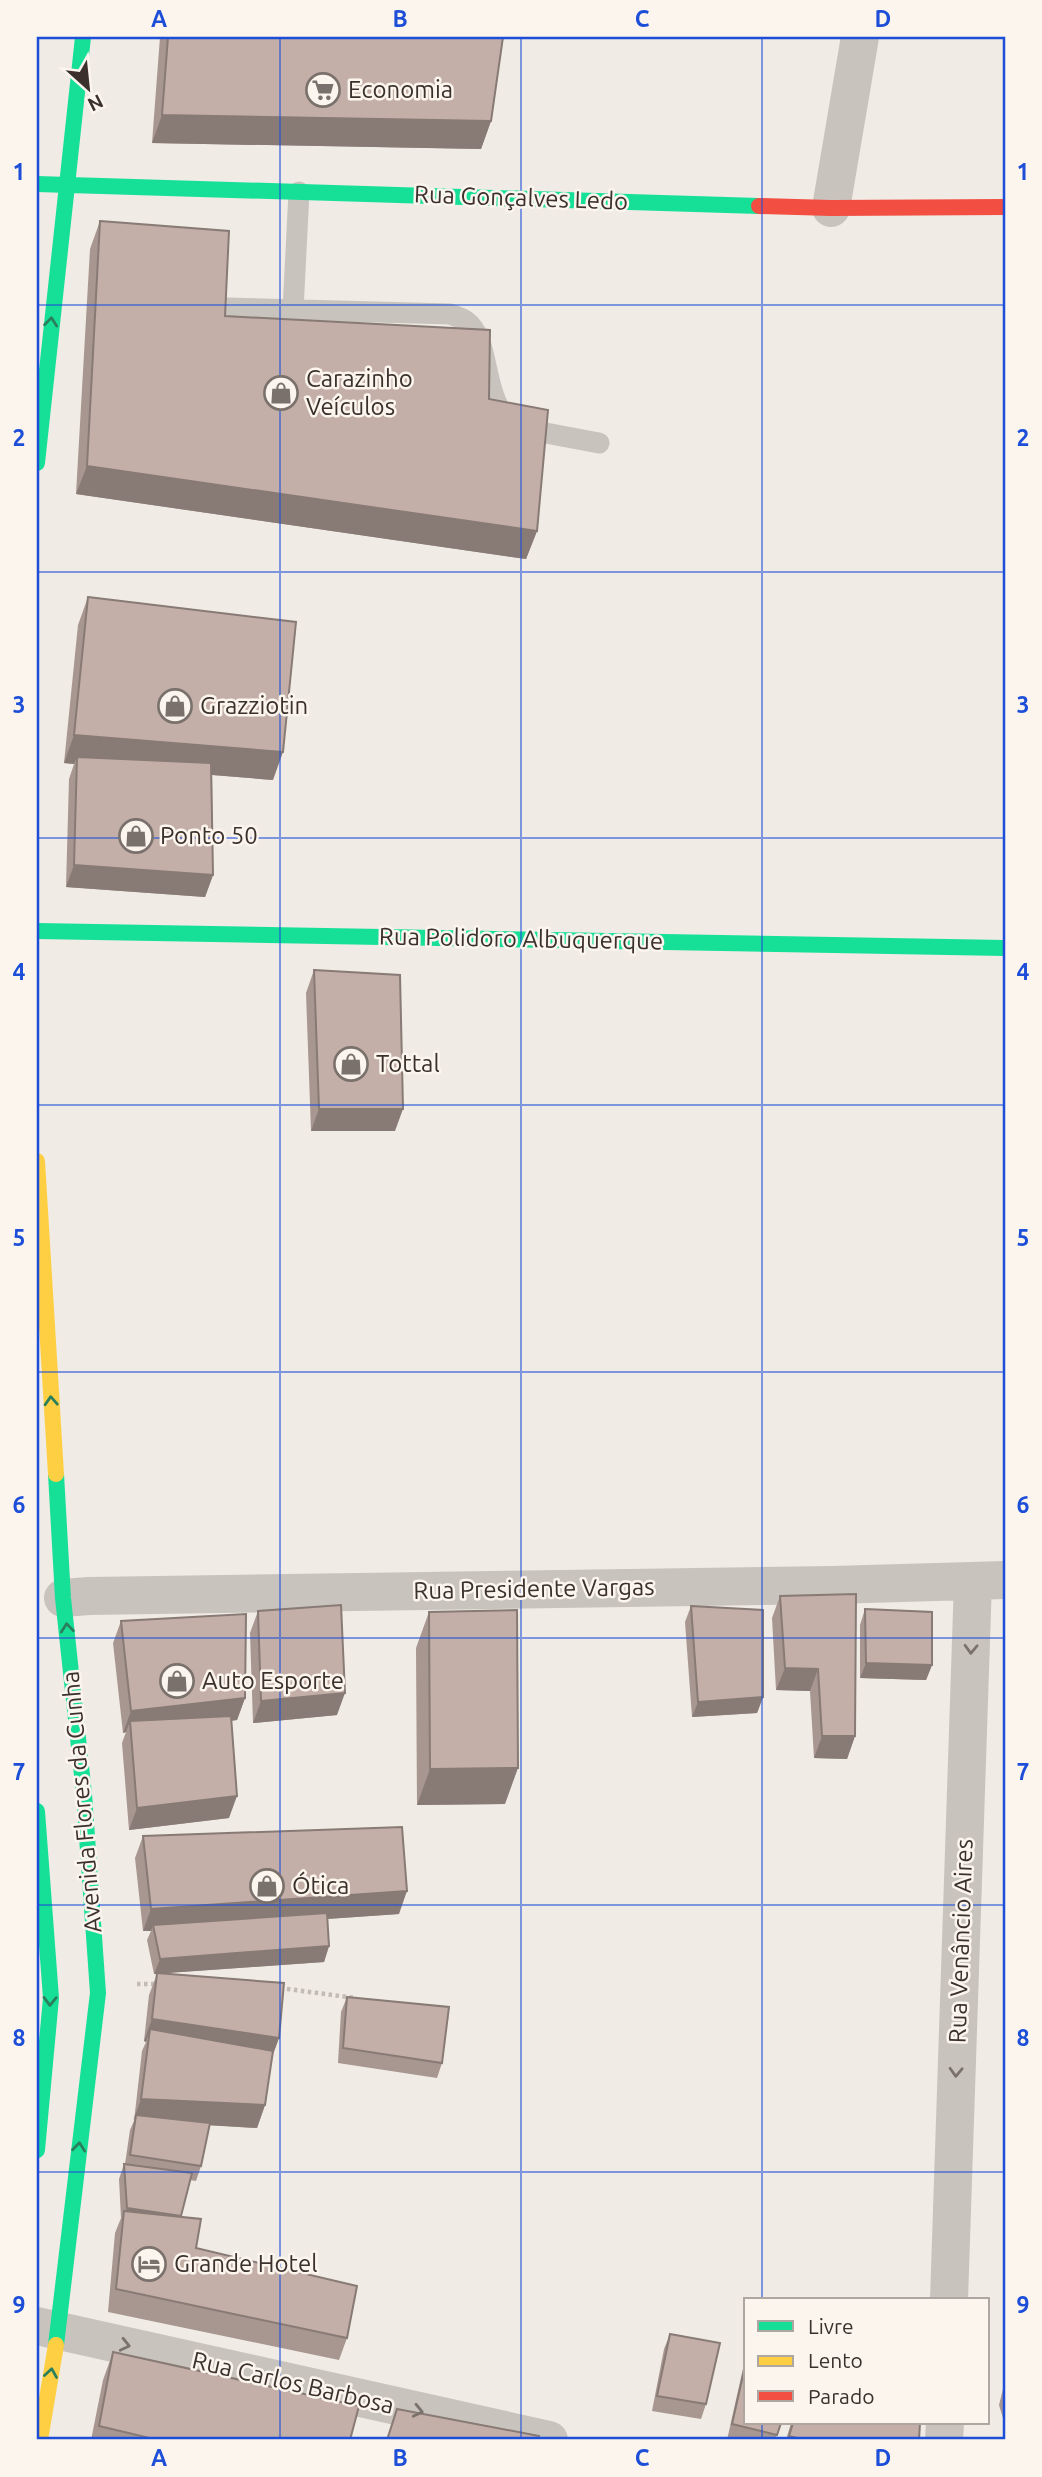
<svg xmlns="http://www.w3.org/2000/svg" width="1042" height="2477" viewBox="0 0 1042 2477" font-family="Ubuntu,sans-serif">
<style>
.lines{fill:none;stroke-linecap:round;stroke-linejoin:round}
.path{stroke:#c2bbb6;stroke-width:4.5;stroke-dasharray:3.5 3.5;stroke-linecap:butt}
.lane{stroke:#c9c3be;stroke-width:21}
.street{stroke:#c9c3be;stroke-width:38}
.fast{stroke:#16e098;stroke-width:16}
.slow{stroke:#ffcf43;stroke-width:16}
.jam{stroke:#f24e42;stroke-width:16}
.wall{fill:#a89690}
.shaded-wall{fill:#887a75}
.building{fill:#c3afa7;stroke:#887a75;stroke-width:2}
.oneway{stroke:#2a7f5c}
.oneway2{stroke:#7b726d}
.grid{fill:none;stroke:#1d4ed8;stroke-width:2;stroke-opacity:0.55}
.labels{text-anchor:middle;stroke-width:5;stroke-linejoin:round;paint-order:stroke}
.poi-label{font-size:24px;fill:#3b302b;stroke:#fbf5ee;text-anchor:start}
.street-label{font-size:24px;fill:#3b302b;stroke:#fbf5ee}
.neatline{fill:none;stroke:#1d4ed8;stroke-width:2.5}
.grid-label{font-size:23px;text-anchor:middle;font-weight:bold;fill:#1d4ed8}
</style>
<rect width="100%" height="100%" fill="#f0ebe5"/>
<g class="lines">
<path class="path" d="M137 1984H156
M280 1988 355 1998"/>
<path class="lane" d="M226 308 450 314C455 316 462 318 466 321 494 341 478 405 519 428L599 443
M293 310 299 192"/>
<path class="street" d="M831 208 860 37
M63 1598 89 1596 833 1585 1005 1580
M949 2300 973 1581
M37 2326 549 2440
M944 2440 945 2423"/>
<path class="fast" d="M37 184 759 206
M37 463 83 37
M37 931 1005 948
M56 1474 63 1598 84 1794 98 1993 56 2345
M37 1811 51 1998 37 2150"/>
<path class="slow" d="M37 1161 56 1474
M40 2440 56 2345"/>
<path class="jam" d="M759 206 831 208 1005 207"/>
</g>
<path class="wall" d="M160 37H503L491 121 481 149 152 143Z
M100 221 225 316 489 399 537 531 526 559 76 494 90 249Z
M88 597 273 780 212 775 213 875 205 897 66 887 69 779 74 764 64 763 78 625Z
M314 970 395 1131H311L306 993Z
M780 1596 855 1736 847 1759 814 1758 810 1691 776 1690 772 1618Z
M691 1606 763 1697 757 1713 692 1717 685 1622Z
M865 1609 932 1665 926 1680 860 1678V1625Z
M258 1611 337 1715 253 1723 250 1633Z
M429 1612 505 1804 417 1805 416 1648Z
M121 1621 245 1698 237 1720 231 1721 229 1818 129 1830 122 1743 126 1732 123 1733 113 1643Z
M143 1836 399 1914 327 1919 329 1946 324 1962 164 1973 279 2038 272 2056 265 2105 257 2128 210 2125 201 2166 196 2181 190 2180 180 2217 196 2248 347 2338 339 2360 108 2312 115 2233 121 2218 119 2179 124 2164H125L130 2130 134 2121 142 2051 146 2042 144 2041 149 1995 157 1974H154L147 1940 151 1931H143L135 1858Z
M347 1997 442 2063 437 2078 338 2063 341 2012Z
M670 2334 706 2404 701 2419 652 2411 664 2349Z
M113 2352 350 2440H91L103 2380Z
M746 2355V2423H781L775 2440H727Z
M1005 2381V2425L999 2405Z
M791 2423H920L919 2440H786Z"/>
<path class="shaded-wall" d="M162 115 491 121 481 149 152 143Z
M87 466 537 531 526 559 76 494Z
M74 735 283 752 273 780 77 764V757L74 764 64 763Z
M74 865 213 875 205 897 66 887Z
M319 1109H403L395 1131H311Z
M866 1663 932 1665 926 1680 860 1678Z
M785 1668 818 1669 810 1691 776 1690Z
M345 1693 337 1715 253 1723 261 1701Z
M763 1697 757 1713 692 1717 698 1702Z
M245 1698 237 1720 131 1732 130 1721 126 1732 123 1733 131 1711Z
M822 1736H855L847 1759 814 1758Z
M518 1768 505 1804 417 1805 430 1769Z
M237 1796 229 1818 129 1830 137 1808Z
M407 1891 399 1914 154 1931 153 1925 151 1931H143L151 1909Z
M329 1946 324 1962 154 1974 160 1959Z
M152 2019 279 2038 271 2060 150 2029 146 2042 144 2041Z
M141 2099 265 2105 257 2128 135 2121 136 2115 133 2121Z
M127 2208 181 2216 175 2231 123 2220Z"/>
<path class="building" d="M168 37H503L491 121 162 115Z
M100 221 229 231 225 316 490 330 489 399 548 410 537 531 87 466Z
M88 597 296 622 283 752 74 735Z
M77 757 211 763 213 875 74 865Z
M314 970 400 975 403 1109H319Z
M856 1594 855 1736H822L818 1669 785 1668 780 1596Z
M341 1605 345 1693 261 1701 258 1611Z
M691 1606 763 1610V1697L698 1702Z
M865 1609 932 1612V1665L866 1663Z
M517 1610 518 1768 430 1769 429 1612Z
M246 1614 245 1698 131 1711 121 1621Z
M231 1716 237 1796 137 1808 130 1721Z
M402 1827 407 1891 151 1909 143 1836Z
M327 1913 329 1946 160 1959 153 1925Z
M157 1973 284 1983 279 2038 152 2019Z
M347 1997 449 2007 442 2063 343 2048Z
M150 2029 273 2051 265 2105 141 2099Z
M136 2115 210 2123 201 2166 130 2155Z
M124 2164 192 2173 181 2216 127 2208Z
M124 2211 201 2219 196 2248 357 2286 347 2338 116 2289Z
M670 2334 720 2343 706 2404 657 2396Z
M113 2352 359 2406 350 2440H158L99 2426Z
M746 2362V2423H781L777 2435 732 2424Z
M397 2409 539 2436 537 2440H387Z
M793 2423H920L919 2440H805L789 2436Z"/>
<defs><path id="oneway-chevron" d="M-2-3.5L2.5 0L-2 3.5" fill="none" stroke-width="1.6" stroke-linecap="round" stroke-linejoin="round" transform="scale(1.75)"/></defs>
<g class="oneway">
<use href="#oneway-chevron" transform="translate(51 322) rotate(-84)"/>
<use href="#oneway-chevron" transform="translate(51 1401) rotate(-93)"/>
<use href="#oneway-chevron" transform="translate(67 1628) rotate(-96)"/>
<use href="#oneway-chevron" transform="translate(50 2001) rotate(91)"/>
<use href="#oneway-chevron" transform="translate(79 2147) rotate(-84)"/>
<use href="#oneway-chevron" transform="translate(51 2373) rotate(-81)"/>
</g>
<g class="oneway2">
<use href="#oneway-chevron" transform="translate(971 1649) rotate(92)"/>
<use href="#oneway-chevron" transform="translate(956 2072) rotate(92)"/>
<use href="#oneway-chevron" transform="translate(125 2345) rotate(13)"/>
<use href="#oneway-chevron" transform="translate(418 2411) rotate(13)"/>
</g>
<path class="grid" d="M280 37V2440M521 37V2440M762 37V2300M37 305H1005M37 572H1005M37 838H1005M37 1105H1005M37 1372H1005M37 1638H1005M37 1905H1005M37 2172H1005M762 2423V2440"/>
<defs>
<g id="supermarket-ring" transform="scale(1.75)"><circle r="9.5" fill="#fbf5ee" stroke="#7a716c" stroke-width="1.5"/><path d="M-6-5.5h2.5l.6 2H6L4.5 2H-2.5L-4.4-4H-6ZM-1.5 3.2a1.3 1.3 0 1 0 .1 0ZM3 3.2a1.3 1.3 0 1 0 .1 0Z" fill="#7a716c"/></g>
<g id="shop-ring" transform="scale(1.75)"><circle r="9.5" fill="#fbf5ee" stroke="#7a716c" stroke-width="1.5"/><path d="M-5-2.5h2.3a2.7 3.5 0 0 1 5.4 0H5L5.5 6h-11ZM-1.5-2.5h3a1.5 2.3 0 0 0-3 0Z" fill="#7a716c"/></g>
<g id="hotel-ring" transform="scale(1.75)"><circle r="9.5" fill="#fbf5ee" stroke="#7a716c" stroke-width="1.5"/><path d="M-6-4.5h1.5V1H6V5H4.5V3h-9V5H-6ZM-4 0a1.8 1.8 0 1 1 3.6 0ZM.5 0V-2.5h3Q6-2.5 6 0Z" fill="#7a716c"/></g>
</defs>
<g fill-rule="evenodd">
<use href="#supermarket-ring" x="323" y="90"/>
<use href="#shop-ring" x="281" y="393"/>
<use href="#shop-ring" x="175" y="706"/>
<use href="#shop-ring" x="136" y="836"/>
<use href="#shop-ring" x="351" y="1064"/>
<use href="#shop-ring" x="177" y="1681"/>
<use href="#shop-ring" x="267" y="1886"/>
<use href="#hotel-ring" x="149" y="2264"/>
</g>
<g class="labels">
<g class="poi-label">
<text x="348" y="98">Economia</text>
<text x="306" y="387">Carazinho<tspan x="306" dy="28">Veículos</tspan></text>
<text x="200" y="714">Grazziotin</text>
<text x="160" y="844">Ponto 50</text>
<text x="376" y="1072">Tottal</text>
<text x="202" y="1689">Auto Esporte</text>
<text x="292" y="1894">Ótica</text>
<text x="174" y="2272">Grande Hotel</text>
</g>
<g class="street-label">
<text transform="translate(521 198) rotate(2)" y="8">Rua Gonçalves Ledo</text>
<text transform="translate(521 939) rotate(1)" y="8">Rua Polidoro Albuquerque</text>
<text transform="translate(534 1589) rotate(-1)" y="8">Rua Presidente Vargas</text>
<text transform="translate(82 1802) rotate(-95)" y="8">Avenida Flores da Cunha</text>
<text transform="translate(961 1941) rotate(-88)" y="8">Rua Venâncio Aires</text>
<text transform="translate(293 2383) rotate(13)" y="8">Rua Carlos Barbosa</text>
</g>
</g>
<rect width="1042" height="2477" fill="none" stroke="#fbf5ee" stroke-width="77"/>
<rect x="744" y="2298" width="245" height="126" fill="#fbf5ee" stroke="#aea6a0" stroke-width="2"/>
<rect x="758" y="2321" width="35" height="10" fill="#16e098" stroke="#aea6a0" stroke-width="2"/>
<text x="808" y="2334" font-size="21" fill="#3b302b">Livre</text>
<rect x="758" y="2356" width="35" height="10" fill="#ffcf43" stroke="#aea6a0" stroke-width="2"/>
<text x="808" y="2368" font-size="21" fill="#3b302b">Lento</text>
<rect x="758" y="2391" width="35" height="10" fill="#f24e42" stroke="#aea6a0" stroke-width="2"/>
<text x="808" y="2404" font-size="21" fill="#3b302b">Parado</text>
<g transform="translate(88 88) rotate(153)" stroke="#fbf5ee" stroke-width="5" paint-order="stroke">
<path d="M0-5L12 26L0 18L-12 26Z" fill="#3b302b"/>
<text y="-10" font-size="19" font-weight="bold" text-anchor="middle" fill="#3b302b">N</text>
</g>
<rect x="38" y="38" width="966" height="2400" class="neatline"/>
<g class="grid-label">
<text x="159" y="27">A</text>
<text x="400" y="27">B</text>
<text x="642" y="27">C</text>
<text x="883" y="27">D</text>
<text x="19" y="180">1</text>
<text x="1023" y="180">1</text>
<text x="19" y="446">2</text>
<text x="1023" y="446">2</text>
<text x="19" y="713">3</text>
<text x="1023" y="713">3</text>
<text x="19" y="980">4</text>
<text x="1023" y="980">4</text>
<text x="19" y="1246">5</text>
<text x="1023" y="1246">5</text>
<text x="19" y="1513">6</text>
<text x="1023" y="1513">6</text>
<text x="19" y="1780">7</text>
<text x="1023" y="1780">7</text>
<text x="19" y="2046">8</text>
<text x="1023" y="2046">8</text>
<text x="19" y="2313">9</text>
<text x="1023" y="2313">9</text>
<text x="159" y="2466">A</text>
<text x="400" y="2466">B</text>
<text x="642" y="2466">C</text>
<text x="883" y="2466">D</text>
</g>
</svg>
